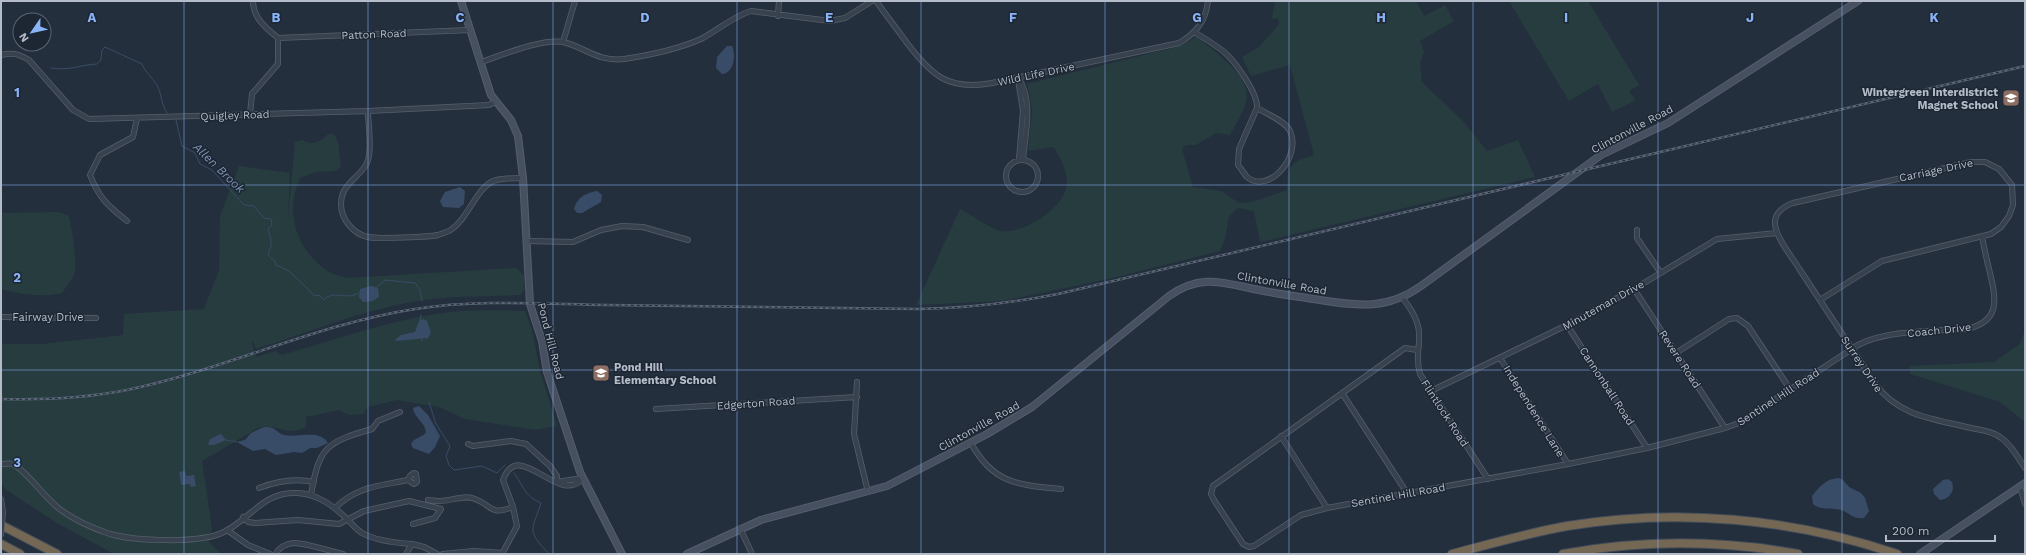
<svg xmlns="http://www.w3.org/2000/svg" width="2026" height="555" viewBox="0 0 2026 555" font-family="'Work Sans',sans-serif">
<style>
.green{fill:#263c3f}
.water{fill:#394c67}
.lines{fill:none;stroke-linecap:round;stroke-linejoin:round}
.stream{stroke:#394c67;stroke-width:1}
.street-casing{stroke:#565f6c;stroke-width:6}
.secondary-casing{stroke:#565f6c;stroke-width:8}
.highway-casing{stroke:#434c59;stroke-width:10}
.street{stroke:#38414e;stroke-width:4.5}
.secondary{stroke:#465061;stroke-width:6}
.highway{stroke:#746855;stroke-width:8}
.rail-casing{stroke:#5a6575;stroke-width:2.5}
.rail{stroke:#1d2633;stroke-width:1;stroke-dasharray:3;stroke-linecap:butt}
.street-bridge-casing{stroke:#565f6c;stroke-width:6;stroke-linecap:butt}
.street-bridge{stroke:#38414e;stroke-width:4.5}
.grid{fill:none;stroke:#8ab4f8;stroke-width:1;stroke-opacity:0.55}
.labels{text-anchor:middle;stroke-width:3;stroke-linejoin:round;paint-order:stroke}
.street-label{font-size:11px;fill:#b4bcc9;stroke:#1d2633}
.poi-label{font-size:11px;font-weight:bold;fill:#b4bcc9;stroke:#1d2633;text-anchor:end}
.water-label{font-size:12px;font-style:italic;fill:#7c92b1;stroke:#1d2633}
.grid-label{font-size:13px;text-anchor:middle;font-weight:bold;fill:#8ab4f8;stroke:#1d2633;stroke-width:3;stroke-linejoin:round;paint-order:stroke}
</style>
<rect width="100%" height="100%" fill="#242f3e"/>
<path class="green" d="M1275 1H1416L1424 16 1445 5 1454 21 1420 41 1424 51 1420 63 1422 82 1463 121 1487 151 1518 140 1535 177 1260 242 1254 211 1238 208 1229 216 1225 239 1220 251 1113 278 1003 301 916 305 960 209C970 214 991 229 1001 231 1023 235 1069 206 1067 181 1066 168 1060 157 1053 147L1028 151 1032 110 1027 84 1180 46 1196 37C1211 48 1242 70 1246 90 1250 104 1236 123 1230 135L1216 133 1196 145H1186L1182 149 1193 187 1221 191 1239 203 1252 202 1287 190C1287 165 1291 162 1314 155L1290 65 1251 76 1242 57 1259 47 1279 24 1278 18 1272 19Z
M1509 1H1588L1639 85 1629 91 1636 100 1612 112 1598 84 1569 101Z
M328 134H334L338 142 341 167 334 171 316 172 300 178C284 212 297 252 329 272 334 275 341 276 346 278L516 268 524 275V290L521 295C485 297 449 295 412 302 359 311 308 333 256 349L253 341 252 344 256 357 276 351 282 355 292 352C336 339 380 324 424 316 457 309 492 310 525 311L532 330 540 371 557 426 535 430 465 419 439 407 397 400 368 407 363 414 349 415 339 410 306 417V427C285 438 277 422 258 428L202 461 212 528 209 542 221 554H114L57 523 5 489 1 483V344H42L123 335 124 314 204 309 219 270 220 216 239 166 290 173 288 218 295 142 302 140C313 146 320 142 328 134Z
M58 212 68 215C72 223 77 263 75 271 73 279 67 286 62 293 42 298 21 294 1 289V213Z
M2025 330V422L2000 402 1910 374 1909 366 1994 362 2020 344Z"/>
<path class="water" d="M727 46H732C736 55 734 73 722 74L716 68 717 57Z
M460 187 465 191 464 204 459 208 443 207 440 201 445 192Z
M597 191 602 195 601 202 582 213H577L574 209C577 197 586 193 597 191Z
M371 286 378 288 379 297 373 301 363 302 359 297 360 289Z
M423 319 427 321 431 333 428 338 395 341 396 339 401 335 415 332 419 321Z
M419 406 428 415 440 436 435 447 429 454 413 448 411 444C414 437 423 438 426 432 425 422 414 418 413 408Z
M264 427C276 426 275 432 284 435 297 438 319 429 328 443L317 448H310L302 453 294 452 276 455 265 449 253 451 237 442 245 440 251 433Z
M221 434 226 440 214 445H208L210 439Z
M185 471 186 476 194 475 196 486 191 487 190 484 181 485 179 472Z
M1839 478 1843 480 1849 487 1861 493 1865 498 1869 511 1864 518C1854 520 1850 513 1841 510 1831 507 1821 511 1813 504L1812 496C1819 487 1827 478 1839 478Z
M1948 479 1952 482C1955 491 1950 499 1940 500L1934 494 1933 489 1943 480Z"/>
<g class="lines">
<path class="stream" d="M51 68C70 71 79 65 97 64L101 60 102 50 105 47 142 64C145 72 152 77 157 85 162 95 161 104 167 113
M176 120 182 146 195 153 200 164 212 170 244 205 254 206 264 218 271 219 272 225 268 229C269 233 271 237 271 242 272 252 262 253 275 261L276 265 289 271 309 290 314 296 319 295 324 300C334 289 345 301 359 293
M377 287 385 280 415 283 420 290 422 301
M420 321 421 315
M422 338V341
M429 402 436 424 450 446 446 456 449 465 454 470 482 466 497 473 505 465
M226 440 237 442
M514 473C524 486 523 495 541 503 532 531 526 530 549 554"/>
<g class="street-casing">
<path id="street" d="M876 1C886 15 897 29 907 43 932 76 949 91 992 83L1179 43C1196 33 1206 21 1208 1
M778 16 779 1
M1194 32C1204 38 1214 44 1223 51 1235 61 1258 93 1257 108
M278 38 470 30
M563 42 575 1
M1 55C12 52 19 54 29 60L73 110 89 119 368 111 489 105 495 102
M481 62C502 55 543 38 563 42 585 47 597 62 624 59 651 55 676 50 701 39 718 30 732 17 751 11L830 21 845 18 872 1
M1018 77C1034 102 1025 133 1023 160
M1018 79 1023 111 1019 160
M1257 108C1267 114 1285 121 1290 131 1302 156 1269 195 1247 177 1244 174 1241 168 1238 165L1239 149Z
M368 111C368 125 373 153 366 165 357 179 341 185 341 204 341 219 353 234 368 237 376 239 430 237 438 235 441 234 446 232 449 231 467 221 475 190 493 181 502 178 514 178 523 178
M250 114 252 94 278 64V38C266 28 253 18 253 1
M1006 176a16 16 0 1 1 32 0a16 16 0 1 1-32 0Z
M127 221C108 206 99 198 90 175L100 155 133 137 137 118
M1637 230V238L1660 272
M527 241 573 242 601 230 622 226 643 227 688 240
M1634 289 1725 428
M1402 297C1410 308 1419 320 1419 334 1420 349 1415 357 1420 374L1488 479
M1820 300 1882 261 1991 234 2001 227 2009 216 2013 205 2012 185 1999 169 1985 162H1971L1793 203C1784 206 1774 213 1775 224 1776 238 1793 258 1800 270 1825 308 1851 347 1876 385 1900 417 1935 419 1971 428 1981 430 1992 431 2000 437 2011 444 2018 458 2025 468
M1 317 96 318
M1567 325 1647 448
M1417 350 1405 348 1213 486 1211 494 1214 500 1243 544 1249 547 1254 546 1301 515 1327 508 1568 464 1647 448 1725 428 1739 423 1858 345C1886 330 1935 331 1967 329 2001 321 1996 299 1990 273 1987 261 1984 248 1982 236
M1676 353 1729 319 1737 318 1748 326 1790 389
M1500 358 1568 464
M857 382 854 434 868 492
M1431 391 1567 325 1634 289 1717 239 1777 233
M1342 393 1407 493
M656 409 857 397
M1281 436 1327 508
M971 443C993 484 1019 485 1061 489
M468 444 473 446 511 441 526 444 550 466 557 476V482
M1 464C5 464 9 463 13 464 28 472 45 499 61 510 76 521 92 528 110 534 135 541 200 544 224 532 250 519 264 491 297 493 318 494 334 506 349 521 353 525 357 530 362 533 376 541 397 543 412 544
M557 482 583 478
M2020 487 2025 504
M259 488C277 481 295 478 314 482
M311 495C319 446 327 442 372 429L378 421 400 412
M1 499 3 512
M428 500C431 500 434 501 437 501 450 502 463 494 475 499 494 506 489 516 513 507
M335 508C357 486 380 486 408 480L410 476 414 473 416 474 417 482 414 484 408 480
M243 517 248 522 255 523 298 520 339 524 364 511 409 501 441 509 435 518 413 524
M740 528 752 554
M227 530 248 545 270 554
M276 554C278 548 287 543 294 543 305 543 330 551 343 554
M406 554 412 544 424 547 437 554
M443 554 474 551 502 553
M502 554 517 526 513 507 503 480C519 436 559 508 583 478"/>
</g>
<g class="secondary-casing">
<path id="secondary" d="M461 1 491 95 511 120 518 136 523 178 530 304 542 341 547 372 580 472 622 554
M687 554 761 520 887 486 987 434 1032 407 1169 296C1202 273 1223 283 1259 290 1277 294 1295 296 1313 299 1355 305 1384 312 1421 286L1601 155 1668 123 1858 1
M1920 554 2025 483"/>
</g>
<g class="highway-casing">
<path id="highway" d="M1 525 57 554
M1 544 20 554
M1452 554C1490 544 1528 533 1567 526 1677 508 1791 518 1897 554
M1563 554C1640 540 1721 540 1798 554"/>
</g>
<use href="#street" class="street"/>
<use href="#secondary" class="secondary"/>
<use href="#highway" class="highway"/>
<g class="rail-casing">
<path id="rail" d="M1 399C43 400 86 398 127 390 224 370 316 324 415 309 477 299 543 304 606 305 711 306 815 308 920 309 967 308 1012 303 1058 294L2025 66"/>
</g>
<use href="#rail" class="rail"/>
<g class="street-bridge-casing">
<path id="street-bridge" d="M1 536 3 512"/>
</g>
<use href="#street-bridge" class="street-bridge"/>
</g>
<path class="grid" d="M184 1V554M368 1V554M553 1V554M737 1V554M921 1V554M1105 1V554M1289 1V554M1473 1V554M1658 1V554M1842 1V554M1 185H2025M1 370H2025"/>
<defs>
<g id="school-square" transform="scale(0.9)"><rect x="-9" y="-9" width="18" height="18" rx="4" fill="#8d6e63" stroke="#1d2633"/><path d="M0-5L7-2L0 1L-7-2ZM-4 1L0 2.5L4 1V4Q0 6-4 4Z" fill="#fff"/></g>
</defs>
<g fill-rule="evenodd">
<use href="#school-square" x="2011" y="98"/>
<use href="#school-square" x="601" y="373"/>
</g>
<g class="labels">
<g class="street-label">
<text transform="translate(374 34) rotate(-2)" y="4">Patton Road</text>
<text transform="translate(1036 74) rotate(-12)" y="4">Wild Life Drive</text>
<text transform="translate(235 115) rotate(-2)" y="4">Quigley Road</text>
<text transform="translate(1632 129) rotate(-28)" y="4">Clintonville Road</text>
<text transform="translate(1936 170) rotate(-12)" y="4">Carriage Drive</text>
<text transform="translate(1282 283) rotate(10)" y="4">Clintonville Road</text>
<text transform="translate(1603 305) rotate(-29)" y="4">Minuteman Drive</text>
<text x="48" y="321">Fairway Drive</text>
<text transform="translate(1939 330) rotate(-6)" y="4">Coach Drive</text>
<text transform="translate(551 341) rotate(76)" y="4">Pond Hill Road</text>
<text transform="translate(1680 359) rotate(57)" y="4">Revere Road</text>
<text transform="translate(1862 364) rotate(56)" y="4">Surrey Drive</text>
<text transform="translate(1607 386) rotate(57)" y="4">Cannonball Road</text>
<text transform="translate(1778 397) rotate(-33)" y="4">Sentinel Hill Road</text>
<text transform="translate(756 403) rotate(-4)" y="4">Edgerton Road</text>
<text transform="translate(1534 411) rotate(58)" y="4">Independence Lane</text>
<text transform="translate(1445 413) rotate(57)" y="4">Flintlock Road</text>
<text transform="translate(979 426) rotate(-29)" y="4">Clintonville Road</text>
<text transform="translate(1398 495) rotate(-10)" y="4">Sentinel Hill Road</text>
</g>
<g class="poi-label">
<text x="1998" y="96">Wintergreen Interdistrict<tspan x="1998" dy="13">Magnet School</tspan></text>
<text x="614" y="371" text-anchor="start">Pond Hill<tspan x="614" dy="13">Elementary School</tspan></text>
</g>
<g class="water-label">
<text transform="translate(219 168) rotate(44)" y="4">Allen Brook</text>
</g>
</g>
<g class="grid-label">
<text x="92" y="22">A</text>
<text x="276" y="22">B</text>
<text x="460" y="22">C</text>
<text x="645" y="22">D</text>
<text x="829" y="22">E</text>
<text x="1013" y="22">F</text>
<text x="1197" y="22">G</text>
<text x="1381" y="22">H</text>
<text x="1566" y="22">I</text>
<text x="1750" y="22">J</text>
<text x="1934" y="22">K</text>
<text x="17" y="97">1</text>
<text x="17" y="282">2</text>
<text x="17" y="467">3</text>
</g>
<rect width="2026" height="555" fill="none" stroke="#b4bcc9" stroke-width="4"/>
<g transform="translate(32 32) rotate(236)"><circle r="19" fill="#1d2633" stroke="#59626f"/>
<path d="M0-3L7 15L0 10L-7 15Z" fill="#8ab4f8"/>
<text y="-6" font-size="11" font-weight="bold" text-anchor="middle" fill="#b4bcc9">N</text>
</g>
<path d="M1886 535v6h109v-6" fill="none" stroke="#b4bcc9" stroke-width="2"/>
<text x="1892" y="535" font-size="12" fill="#b4bcc9" stroke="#1d2633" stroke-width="3" paint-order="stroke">200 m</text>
</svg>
